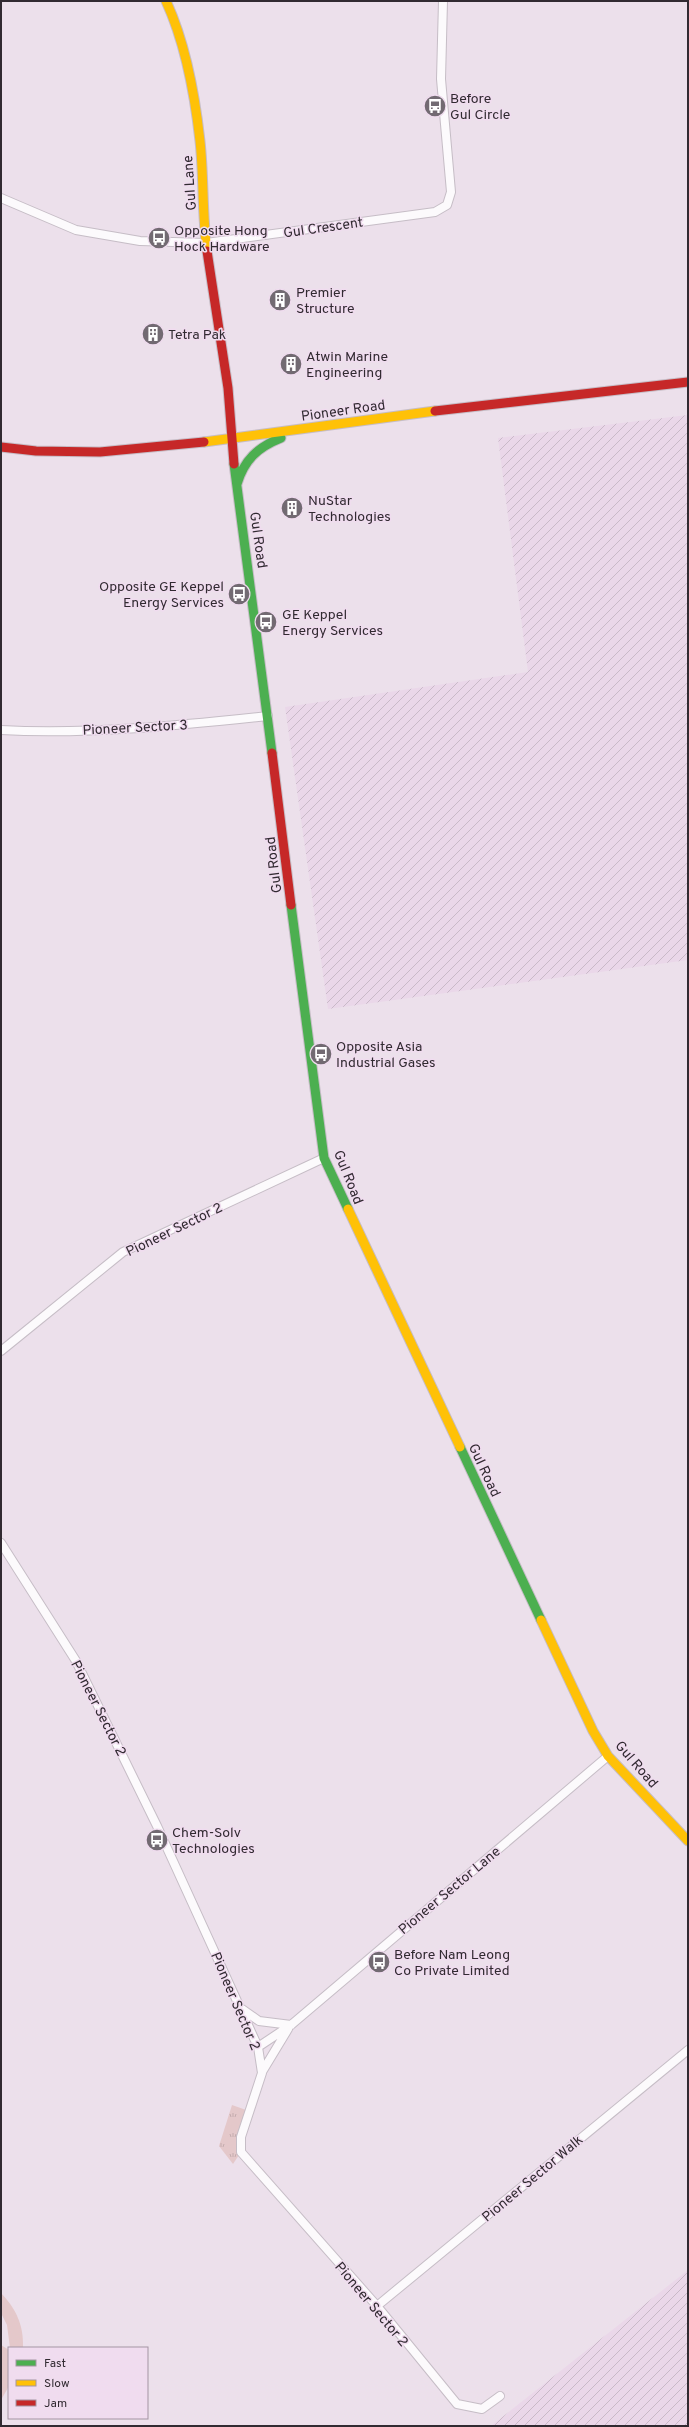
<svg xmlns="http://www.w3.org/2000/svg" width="689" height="2427" viewBox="0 0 689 2427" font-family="Overpass,sans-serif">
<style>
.industrial{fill:url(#industrial-furrows)}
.grass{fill:url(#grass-tufts)}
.pitch{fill:#e4c8ca}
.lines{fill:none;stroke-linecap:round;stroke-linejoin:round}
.street-casing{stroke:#c6bdc6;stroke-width:10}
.fast-casing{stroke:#c6bdc6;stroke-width:11}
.slow-casing{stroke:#c6bdc6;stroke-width:11}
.jam-casing{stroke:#c6bdc6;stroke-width:11}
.street{stroke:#fcfafc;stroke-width:8}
.fast{stroke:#4caf50;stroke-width:9}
.slow{stroke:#ffc107;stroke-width:9}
.jam{stroke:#c62828;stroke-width:9}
.labels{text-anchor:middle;stroke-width:3;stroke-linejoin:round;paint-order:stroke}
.poi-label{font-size:14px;fill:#312a31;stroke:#f0dcef;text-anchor:start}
.street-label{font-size:14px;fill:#312a31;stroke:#f0dcef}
</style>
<defs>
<pattern id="industrial-furrows" width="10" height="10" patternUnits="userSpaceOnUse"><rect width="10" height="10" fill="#ead7e9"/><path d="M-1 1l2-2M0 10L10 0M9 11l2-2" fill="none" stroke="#c9b9c8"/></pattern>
<pattern id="grass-tufts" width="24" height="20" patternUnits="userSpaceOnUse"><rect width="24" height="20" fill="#e4c8ca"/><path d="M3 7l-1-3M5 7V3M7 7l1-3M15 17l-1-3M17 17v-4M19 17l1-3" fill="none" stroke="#c4acae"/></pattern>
</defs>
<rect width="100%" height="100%" fill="#ece0eb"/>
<path class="industrial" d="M688 415V960L328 1009 285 707 528 672 498 438Z
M688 2270V2426H491Z"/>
<path class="grass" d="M232 2105 249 2111 241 2152 233 2164 219 2146Z"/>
<path class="pitch" d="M1 2293C16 2309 24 2325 23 2348H10L7 2325 1 2313Z
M1 2345 9 2350V2386L1 2400Z"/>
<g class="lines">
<g class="street-casing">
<path id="street" d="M1 198 76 230 140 241 206 243 435 212 447 205 451 192 441 79 443 1
M1 730C87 735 183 725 268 716
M1 1351 123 1252 324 1158
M1 1543 76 1661 157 1826 258 2047 262 2073 241 2137V2152L377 2306 457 2404 482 2409 500 2396
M242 2009 259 2021 291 2025
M258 2047 291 2025 608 1756
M262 2072 288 2029
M377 2306 688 2050"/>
</g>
<g class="fast-casing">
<path id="fast" d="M234 464 272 753
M237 484C244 460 258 447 281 438
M291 905 324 1158 348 1209
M460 1447 541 1620"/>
</g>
<g class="slow-casing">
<path id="slow" d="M166 1C185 42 195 96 200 141 204 177 202 215 207 251
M204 442 435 411
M348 1209 460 1447
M541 1620 593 1731 608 1756 688 1841"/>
</g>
<g class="jam-casing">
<path id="jam" d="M207 251 228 388 234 464
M435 411 688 382
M1 447 36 451 100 452 204 442
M272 753 291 905"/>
</g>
<use href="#street" class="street"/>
<use href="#fast" class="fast"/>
<use href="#slow" class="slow"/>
<use href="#jam" class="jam"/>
</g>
<defs>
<g id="bus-disc" transform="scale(1.15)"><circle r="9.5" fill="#726a72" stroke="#f0dcef"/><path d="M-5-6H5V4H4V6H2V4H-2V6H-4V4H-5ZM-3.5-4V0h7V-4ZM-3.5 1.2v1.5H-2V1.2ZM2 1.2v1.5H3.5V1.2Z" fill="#fff"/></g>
<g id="building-disc" transform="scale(1.15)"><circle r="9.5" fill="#726a72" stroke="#f0dcef"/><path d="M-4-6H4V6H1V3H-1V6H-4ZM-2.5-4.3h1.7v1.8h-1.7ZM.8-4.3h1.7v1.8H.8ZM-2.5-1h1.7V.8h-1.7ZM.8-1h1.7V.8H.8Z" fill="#fff"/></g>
</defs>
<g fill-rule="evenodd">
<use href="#bus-disc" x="435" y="106"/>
<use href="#bus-disc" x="159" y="238"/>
<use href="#building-disc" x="280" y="300"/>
<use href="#building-disc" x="153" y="334"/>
<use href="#building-disc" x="291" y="364"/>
<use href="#building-disc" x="292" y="508"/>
<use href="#bus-disc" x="239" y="594"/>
<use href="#bus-disc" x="266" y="622"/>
<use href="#bus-disc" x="321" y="1054"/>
<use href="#bus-disc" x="157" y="1840"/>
<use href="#bus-disc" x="379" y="1962"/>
</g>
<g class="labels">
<g class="poi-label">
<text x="450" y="103">Before<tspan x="450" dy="16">Gul Circle</tspan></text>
<text x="174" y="235">Opposite Hong<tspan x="174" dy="16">Hock Hardware</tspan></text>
<text x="296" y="297">Premier<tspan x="296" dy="16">Structure</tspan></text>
<text x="168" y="339">Tetra Pak</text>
<text x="306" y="361">Atwin Marine<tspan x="306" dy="16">Engineering</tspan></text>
<text x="308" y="505">NuStar<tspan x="308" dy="16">Technologies</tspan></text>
<text x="224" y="591" text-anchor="end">Opposite GE Keppel<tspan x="224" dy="16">Energy Services</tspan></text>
<text x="282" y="619">GE Keppel<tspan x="282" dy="16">Energy Services</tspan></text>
<text x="336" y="1051">Opposite Asia<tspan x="336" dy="16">Industrial Gases</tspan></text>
<text x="172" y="1837">Chem-Solv<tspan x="172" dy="16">Technologies</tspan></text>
<text x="394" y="1959">Before Nam Leong<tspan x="394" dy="16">Co Private Limited</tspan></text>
</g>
<g class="street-label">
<text transform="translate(189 183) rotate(-94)" y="5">Gul Lane</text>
<text transform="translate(323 227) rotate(-8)" y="5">Gul Crescent</text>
<text transform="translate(343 410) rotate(-8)" y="5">Pioneer Road</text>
<text transform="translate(259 540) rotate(82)" y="5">Gul Road</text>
<text transform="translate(135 727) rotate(-3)" y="5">Pioneer Sector 3</text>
<text transform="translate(273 865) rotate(-97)" y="5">Gul Road</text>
<text transform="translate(349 1177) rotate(68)" y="5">Gul Road</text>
<text transform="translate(174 1229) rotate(-26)" y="5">Pioneer Sector 2</text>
<text transform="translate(485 1470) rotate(65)" y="5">Gul Road</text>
<text transform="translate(99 1708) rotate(63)" y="5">Pioneer Sector 2</text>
<text transform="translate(637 1764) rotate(49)" y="5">Gul Road</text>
<text transform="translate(449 1890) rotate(-40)" y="5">Pioneer Sector Lane</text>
<text transform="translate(236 2001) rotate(67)" y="5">Pioneer Sector 2</text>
<text transform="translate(532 2178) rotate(-40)" y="5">Pioneer Sector Walk</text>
<text transform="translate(372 2304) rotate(50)" y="5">Pioneer Sector 2</text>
</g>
</g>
<rect width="689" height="2427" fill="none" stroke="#312a31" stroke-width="4"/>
<rect x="8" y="2347" width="140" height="72" fill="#f0dcef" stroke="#a495a3"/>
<rect x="16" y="2360" width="20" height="6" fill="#4caf50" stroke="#a495a3"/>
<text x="44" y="2367" font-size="12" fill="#312a31">Fast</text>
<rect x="16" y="2380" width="20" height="6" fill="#ffc107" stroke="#a495a3"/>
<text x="44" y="2387" font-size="12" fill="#312a31">Slow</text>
<rect x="16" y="2400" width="20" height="6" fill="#c62828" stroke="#a495a3"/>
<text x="44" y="2407" font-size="12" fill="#312a31">Jam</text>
</svg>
